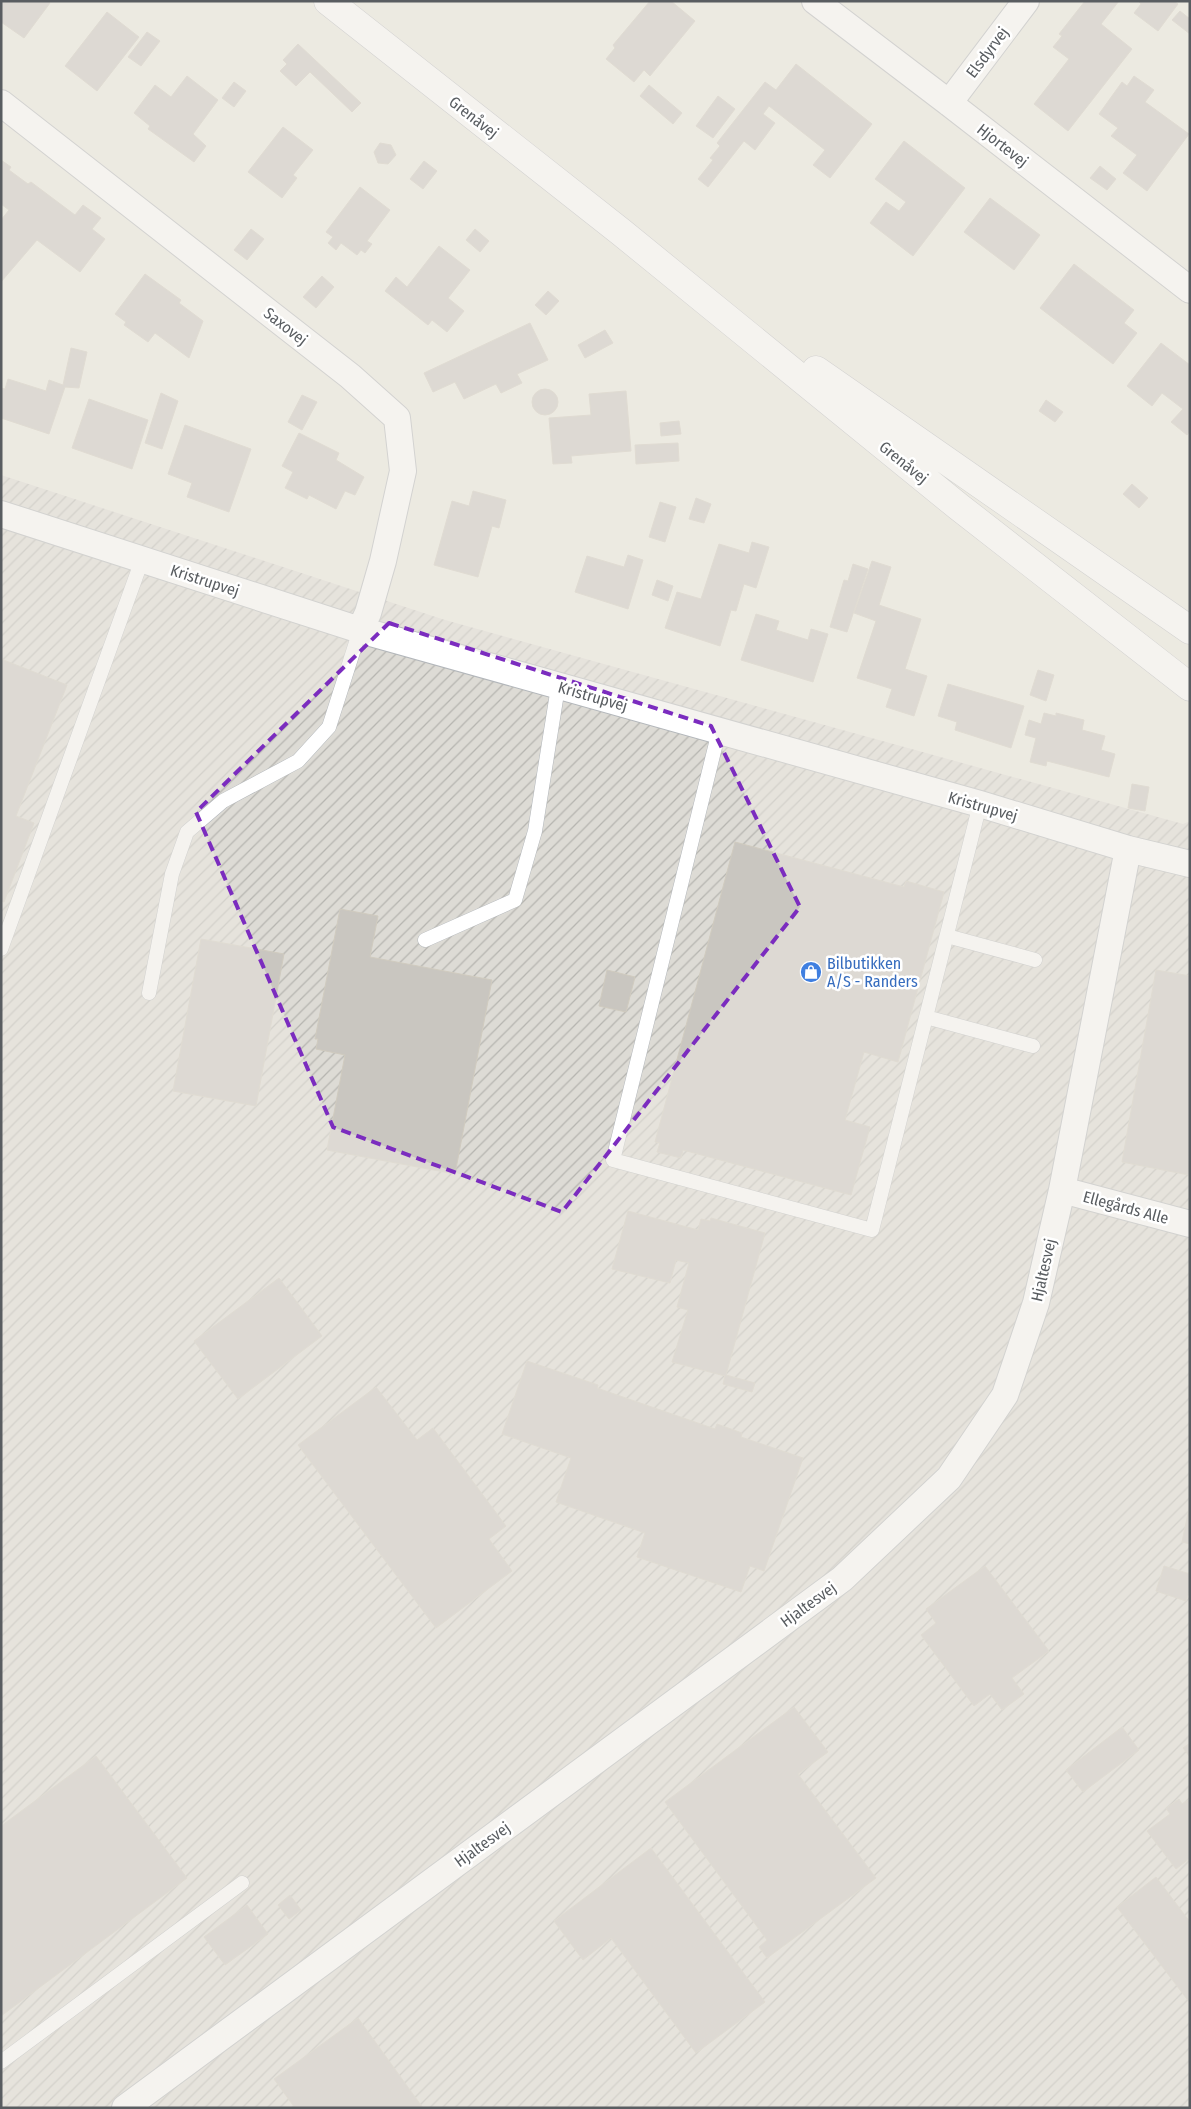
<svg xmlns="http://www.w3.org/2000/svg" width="1191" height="2109" viewBox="0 0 1191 2109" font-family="'Fira Sans Condensed',sans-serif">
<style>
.industrial{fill:url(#industrial-furrows)}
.building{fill:#c9c6c0;stroke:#d0cbbf}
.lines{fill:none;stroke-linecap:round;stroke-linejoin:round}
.lane-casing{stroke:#b3b7bb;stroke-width:15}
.street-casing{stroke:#b3b7bb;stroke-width:28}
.secondary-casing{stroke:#b4b8bd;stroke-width:29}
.lane{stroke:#fff;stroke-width:14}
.street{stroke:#fff;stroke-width:26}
.secondary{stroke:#fff;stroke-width:28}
.marked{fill:none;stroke:#7b2cbf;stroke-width:4;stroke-dasharray:10 6;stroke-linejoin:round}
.labels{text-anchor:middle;stroke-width:5;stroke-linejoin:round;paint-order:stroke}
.street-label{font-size:16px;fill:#595d61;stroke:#fff}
.shop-label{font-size:16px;fill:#366cbe;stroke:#fff;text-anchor:start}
</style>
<defs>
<pattern id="industrial-furrows" width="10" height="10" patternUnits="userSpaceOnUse" patternTransform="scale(1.25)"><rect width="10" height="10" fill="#dddbd5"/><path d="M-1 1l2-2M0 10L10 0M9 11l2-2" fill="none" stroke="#b6b5b0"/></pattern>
</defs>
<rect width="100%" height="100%" fill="#eceae1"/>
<path class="industrial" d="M1 475 445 620 1183 824 1190 821V2108H1Z"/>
<path class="building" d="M1 1H48L50 3 24 38 1 22Z
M650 1H671L695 21 650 76 644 70 634 82 606 59 615 48 613 45Z
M1085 1H1119L1101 24 1132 49 1068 131 1034 104 1069 59 1053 47 1062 36 1059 34Z
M1138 1H1174L1178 4 1158 31 1134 13 1141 4Z
M1180 11 1190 19V34L1172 20Z
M107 12 139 37 97 91 65 66Z
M147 32 160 41 141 66 128 57Z
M298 44 361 103 352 112 310 72 296 86 280 71 287 64 283 60Z
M796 64 872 124 830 178 813 165 825 150 769 106 763 114 775 123 755 150 744 141 708 187 698 179 713 160 710 158 720 146 717 143 765 82 776 90Z
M187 76 218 100 193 134 206 146 194 162 148 129 150 126 134 113 155 85 171 97Z
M1134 76 1154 90 1145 102 1189 134 1147 191 1123 173 1137 155 1111 136 1118 128 1099 114 1122 82 1127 86Z
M234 82 246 91 234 107 222 98Z
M649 85 682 113 673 124 640 96Z
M718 96 735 109 713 138 696 126Z
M283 127 313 150 293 175 297 178 282 198 248 172Z
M904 141 965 188 913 256 870 223 886 202 899 211 906 202 875 179Z
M380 143 391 145 396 155 388 164 378 163 374 152Z
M1 160 11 167 9 170 28 184 31 182 75 215 83 205 101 218 92 229 105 239 80 272 37 240 1 282V220L9 210 1 204Z
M424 161 437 171 423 189 410 179Z
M1100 166 1116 179 1107 190 1090 178Z
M360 187 390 210 367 241 372 244 365 253 361 250 357 255 341 243 336 250 328 243 333 237 326 232Z
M990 198 1040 235 1014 270 964 232Z
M251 229 264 239 247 260 234 250Z
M475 229 489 241 480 252 466 240Z
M439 246 470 270 448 298 464 311 447 332 432 320 428 325 385 291 396 277 407 287Z
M1074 264 1134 310 1124 323 1137 333 1113 364 1040 308Z
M145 274 181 300 179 303 203 321 189 358 155 333 148 342 124 325 126 322 115 314Z
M322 276 334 287 316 308 303 297Z
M548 291 559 301 546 315 535 305Z
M530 323 548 360 517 374 522 383 501 393 496 384 464 399 455 382 433 392 424 373Z
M605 330 613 343 585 358 578 345Z
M1161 343 1190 365V431L1187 435 1171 422 1183 409 1162 393 1152 406 1127 386Z
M71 348 87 352 79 388 65 387 49 434 1 418V388L5 389 8 379 46 391 49 380 63 385Z
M532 402a13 13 0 1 1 26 0a13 13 0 1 1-26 0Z
M626 391 631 451 571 456 572 463 553 464 549 418 591 415 589 394Z
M161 393 178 401 162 449 145 443Z
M302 395 317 402 302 430 288 422Z
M89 399 148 420 132 469 72 448Z
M1046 400 1063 412 1055 422 1039 411Z
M679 421 681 434 661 436 660 423Z
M185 425 251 449 229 512 187 497 192 483 168 474Z
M299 433 339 453 336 460 364 477 355 495 345 491 336 509 309 495 307 499 285 488 293 472 282 466Z
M678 443 679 461 636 464 635 445Z
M1132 484 1148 498 1139 508 1123 494Z
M473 491 506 500 499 528 492 526 478 577 434 565 452 501 469 506Z
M696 498 711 504 704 523 689 519Z
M660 502 676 507 665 542 649 537Z
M752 542 769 547 756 588 744 584 736 611 731 610 720 646 665 628 677 592 701 599 719 544 749 553Z
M628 555 643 560 628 609 575 592 587 556 624 567Z
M872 561 891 567 879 605 921 619 905 669 927 676 914 716 886 707 892 689 857 678 876 621 854 613Z
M853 564 868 569 847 632 830 627 844 580 848 581Z
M657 580 673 586 668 601 652 595Z
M756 614 779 621 776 630 808 640 811 629 828 634 813 682 741 660Z
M1 659 67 685 16 816 34 823 4 902 1 901Z
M1038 670 1054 675 1046 701 1030 695Z
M948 684 1024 706 1011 748 955 730 957 722 938 716Z
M1044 713 1056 716V713L1084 720 1082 730 1105 736 1101 750 1115 754 1109 777 1047 761 1046 766 1030 762 1036 738 1025 735 1029 720 1041 724Z
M1132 784 1149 787 1145 811 1128 808Z
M735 842 904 887 906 881 944 892 898 1062 864 1052 845 1120 870 1127 851 1195 683 1150 681 1158 657 1152 660 1143 655 1142Z
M340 909 378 916 370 957 492 980 455 1174 327 1150 345 1055 316 1049 318 1039H315Z
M201 939 284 954 256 1106 173 1091Z
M607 970 635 977 626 1012 599 1006Z
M1156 970 1190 976 1189 1175 1122 1162Z
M628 1211 698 1230 701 1219 710 1221 711 1218 765 1233 726 1375 755 1383 752 1392 723 1384 725 1376 672 1362 688 1310 677 1307 689 1263 676 1260 670 1283 612 1269Z
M279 1278 322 1336 238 1399 194 1341Z
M527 1361 598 1385 597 1388 715 1429 717 1424 742 1433 741 1437 803 1458 764 1571 750 1566 741 1592 637 1557 645 1533 556 1502 571 1458 502 1434Z
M376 1387 417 1440 433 1428 506 1526 489 1539 512 1571 436 1628 298 1445Z
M1190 1504V1544L1182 1542Z
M985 1566 1049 1651 1012 1678 1024 1694 1002 1710 990 1694 974 1706 921 1635 936 1623 926 1609Z
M1164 1566 1190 1574V1590L1186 1601 1156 1591Z
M794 1707 828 1752 798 1774 876 1878 767 1958 759 1947 767 1940 665 1802Z
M1122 1727 1139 1750 1083 1792 1066 1770Z
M1190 1743V1757L1183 1748Z
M96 1756 187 1878 1 2016V1826Z
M1179 1799 1182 1804 1190 1799V1858L1176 1869 1147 1831 1170 1814 1166 1808Z
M651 1848 765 2002 696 2053 611 1938 583 1960 554 1921Z
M1156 1877 1190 1922V2003L1117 1907Z
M290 1895 301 1910 289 1919 278 1905Z
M247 1905 268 1934 225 1965 204 1937Z
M358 2018 423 2108H295L274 2079Z"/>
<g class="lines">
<g class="lane-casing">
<path id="lane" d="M719 731 613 1160 872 1230 980 804
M947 936 1035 960
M425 940 515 900 535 831 558 687
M1 949 142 560
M149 993 172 874 187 832 223 801 298 761 329 727 360 630
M926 1017 1033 1046
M1 2062 242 1883"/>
</g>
<g class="street-casing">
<path id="street" d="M815 1 949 103 1190 290
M1 103 350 376 397 418 403 471 383 561 368 613 360 630
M949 103 1026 1
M1 514 360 630 980 804 1128 849 1190 864
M1062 1190 1190 1224
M125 2108 842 1579 949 1478 1005 1395 1036 1303 1062 1190 1128 849"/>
</g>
<g class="secondary-casing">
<path id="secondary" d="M328 1 621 232 959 507 1190 687
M816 370 1190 630"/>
</g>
<use href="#lane" class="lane"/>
<use href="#street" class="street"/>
<use href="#secondary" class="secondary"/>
</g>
<path d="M0 0H1191V2109H0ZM389 623 711 726 800 907 562 1212 333 1127 196 812Z" fill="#eceae1" fill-opacity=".55" fill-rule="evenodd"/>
<path class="marked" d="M389 623 711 726 800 907 562 1212 333 1127 196 812Z"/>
<defs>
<g id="shop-disc" transform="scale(1.125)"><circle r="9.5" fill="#3f7fe0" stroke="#fff"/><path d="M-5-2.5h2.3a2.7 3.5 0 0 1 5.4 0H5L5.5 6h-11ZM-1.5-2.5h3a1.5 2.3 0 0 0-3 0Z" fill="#fff"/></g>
</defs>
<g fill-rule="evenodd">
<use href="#shop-disc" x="811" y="972"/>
</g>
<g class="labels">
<g class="street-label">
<text transform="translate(987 52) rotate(-53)" y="6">Elsdyrvej</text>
<text transform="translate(474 117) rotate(38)" y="6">Grenåvej</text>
<text transform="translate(1003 145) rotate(38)" y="6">Hjortevej</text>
<text transform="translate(286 326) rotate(38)" y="6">Saxovej</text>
<text transform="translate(904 462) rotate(39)" y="6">Grenåvej</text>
<text transform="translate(205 580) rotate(18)" y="6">Kristrupvej</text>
<text transform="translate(593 696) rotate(16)" y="6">Kristrupvej</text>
<text transform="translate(983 806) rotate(16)" y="6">Kristrupvej</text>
<text transform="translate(1126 1207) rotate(15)" y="6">Ellegårds Alle</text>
<text transform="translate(1043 1270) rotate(-77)" y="6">Hjaltesvej</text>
<text transform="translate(808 1604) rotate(-36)" y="6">Hjaltesvej</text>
<text transform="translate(482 1844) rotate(-36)" y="6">Hjaltesvej</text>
</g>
<g class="shop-label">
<text x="827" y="969">Bilbutikken<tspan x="827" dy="18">A/S - Randers</tspan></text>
</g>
</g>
<rect width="1191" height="2109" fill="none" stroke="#595d61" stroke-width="5"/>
</svg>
